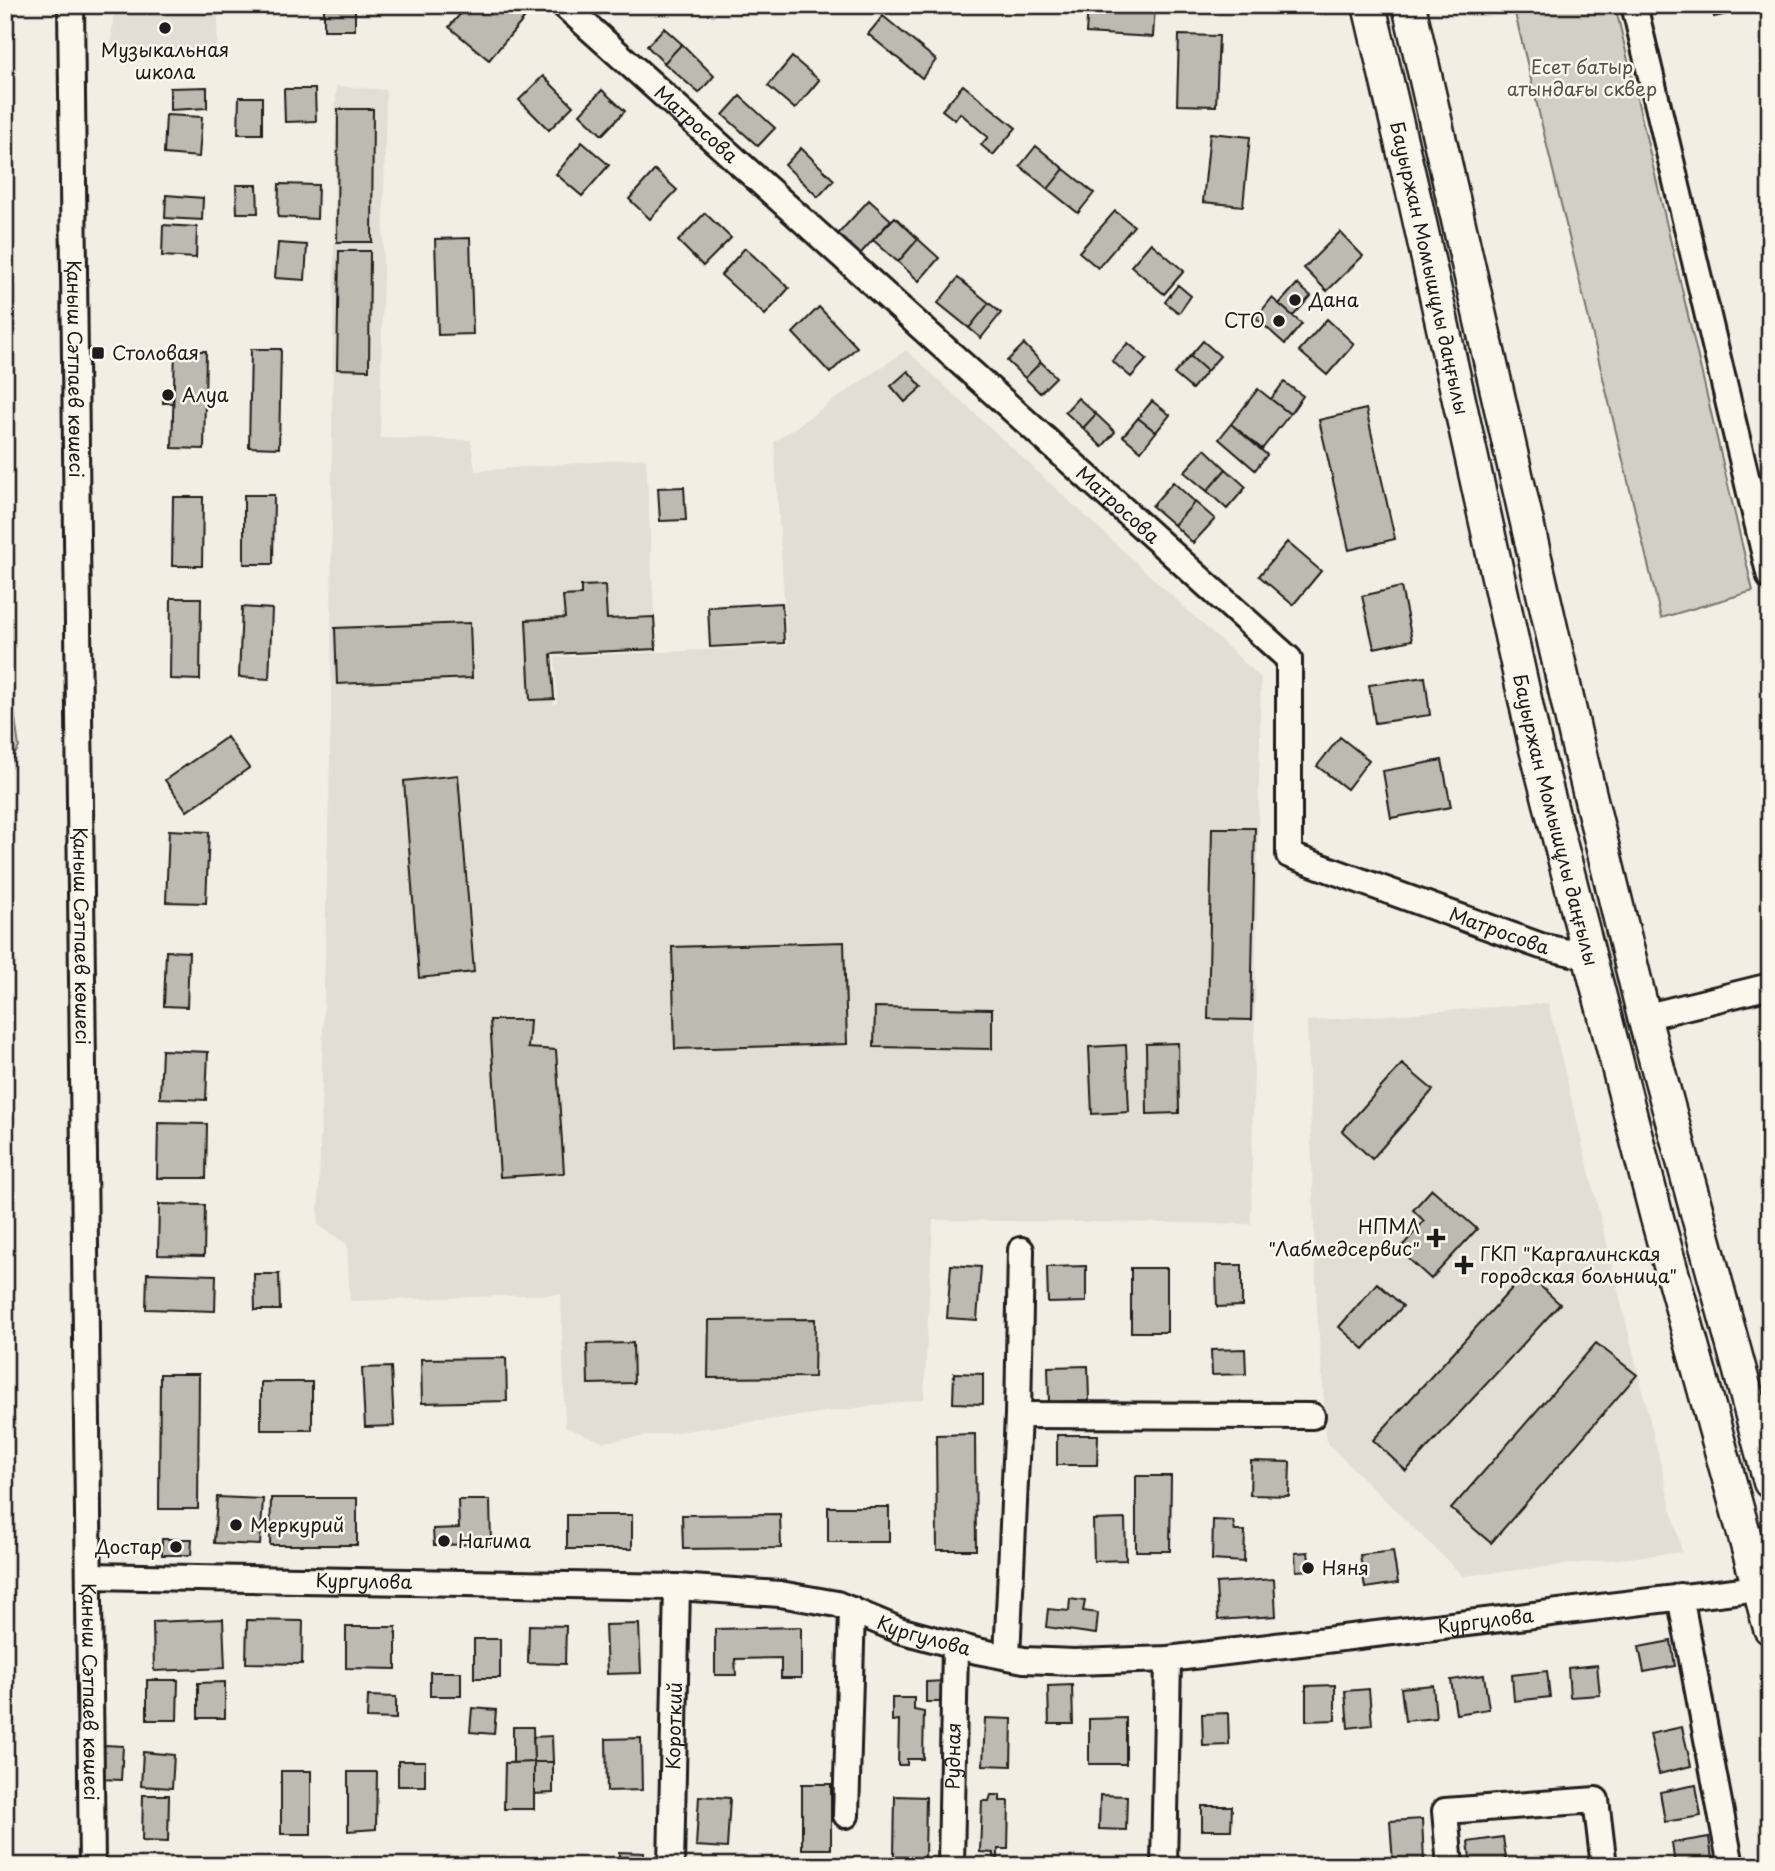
<svg xmlns="http://www.w3.org/2000/svg" width="1775" height="1871" viewBox="0 0 1775 1871" font-family="'Playpen Sans',sans-serif">
<style>
.built{fill:#e2ded5}
.green{fill:#d2cfc6;stroke:#777671;stroke-width:2}
.building{fill:#bdbab1;stroke:#1c1c1c;stroke-width:2}
.lines{fill:none;stroke-linecap:round;stroke-linejoin:round}
.minor-casing{stroke:#1c1c1c;stroke-width:30}
.major-casing{stroke:#1c1c1c;stroke-width:37}
.minor{stroke:#fbf7ec;stroke-width:24}
.major{stroke:#fbf7ec;stroke-width:32}
.poi-dot{fill:#1c1c1c;stroke:#fbf7ec;stroke-width:2.5}
.labels{text-anchor:middle;stroke-width:5;stroke-linejoin:round;paint-order:stroke}
.poi-label{font-size:19px;fill:#1c1c1c;stroke:#fbf7ec;text-anchor:start}
.park-label{font-size:19px;fill:#53524f;stroke:#fbf7ec}
.street-label{font-size:19px;fill:#1c1c1c;stroke:#fbf7ec}
</style>
<rect width="100%" height="100%" fill="#f2eee4"/>
<filter id="ink" filterUnits="userSpaceOnUse"><feTurbulence type="fractalNoise" baseFrequency=".0143" numOctaves="2"/><feDisplacementMap in="SourceGraphic" scale="14" xChannelSelector="R" yChannelSelector="G"/><feConvolveMatrix kernelMatrix="1 2 1 2 8 2 1 2 1" color-interpolation-filters="sRGB"/></filter>
<g filter="url(#ink)">
<path class="built" d="M114 5H219L216 56 111 50Z
M336 86 386 90 380 438 471 440 475 471 646 458 656 649 552 654 554 704 557 703 555 657 787 646 774 442 906 350 1261 678 1251 1224 933 1220 924 1399 603 1442 565 1427 561 1294 350 1301 347 1244 318 1225 331 714 332 437Z
M1548 1003 1682 1552 1463 1576 1327 1443 1317 1310 1307 1021Z"/>
<path class="green" d="M1513 5H1615L1753 591 1661 618Z
M5 647 19 747 5 772Z"/>
<path class="building" d="M324 5H355V30H324Z
M468 5H507L524 19 489 60 449 27Z
M834 5H848L842 12Z
M1088 5H1155L1153 37 1086 33Z
M1711 5H1768L1714 17Z
M883 16 936 60 922 78 868 34Z
M664 28 682 44 664 63 647 46Z
M1179 35 1219 36 1216 106 1177 105Z
M682 44 714 76 699 93 664 63Z
M792 57 819 80 795 109 768 86Z
M543 76 573 106 549 130 519 100Z
M963 85 1016 128 993 155 981 145 988 137 960 113 955 120 942 110Z
M207 87V108L170 110V88Z
M284 89H315L316 121 285 122Z
M602 90 625 111 602 135 580 114Z
M740 96 775 128 758 146 723 115Z
M239 97H262V134H238Z
M338 109H373L372 242H337Z
M166 115 202 117 199 157 164 154Z
M1210 133 1250 137 1243 206 1203 202Z
M582 142 609 165 582 196 556 174Z
M1036 146 1064 169 1048 189 1020 166Z
M801 148 834 180 818 197 785 165Z
M1064 169 1094 193 1078 213 1048 189Z
M655 170 677 190 650 219 629 199Z
M279 184 318 185 317 219 278 217Z
M236 185H257L258 213H237Z
M166 195 203 198 202 220 165 218Z
M869 200 891 220 860 254 838 234Z
M1115 211 1134 226 1098 268 1079 252Z
M705 213 731 238 703 266 678 241Z
M895 217 918 239 898 262 873 240Z
M163 225 197 227 196 258 162 256Z
M1770 227V251L1765 228Z
M1340 232 1363 256 1327 291 1304 268Z
M470 238 473 334 438 335 435 239Z
M918 239 939 258 919 281 898 262Z
M278 243 307 245 305 280 275 278Z
M1151 243 1184 271 1164 294 1131 266Z
M745 248 789 288 765 315 721 275Z
M339 251H370L369 370 337 369Z
M958 278 989 303 969 328 938 303Z
M1297 284 1311 296 1293 316 1279 304Z
M1178 285 1191 296 1179 313 1165 302Z
M1272 298 1302 324 1285 344 1256 318Z
M989 303 1001 313 981 338 969 328Z
M819 307 857 347 830 373 793 333Z
M1327 319 1354 344 1327 375 1299 351Z
M1203 341 1220 356 1207 371 1190 356Z
M1128 343 1147 359 1131 377 1112 361Z
M1024 344 1041 362 1025 378 1007 361Z
M251 349H281L279 448 249 447Z
M175 351H206L204 449 172 448Z
M1190 356 1207 371 1192 389 1174 374Z
M1041 362 1056 377 1040 393 1025 378Z
M908 371 922 387 905 402 891 386Z
M1284 382 1303 396 1290 414 1271 399Z
M164 388H173V403H163Z
M1258 389 1290 414 1262 449 1231 424Z
M1078 398 1096 414 1083 428 1065 412Z
M1152 401 1170 415 1156 432 1138 418Z
M1366 409 1395 539 1349 550 1319 420Z
M1096 414 1115 432 1102 447 1083 428Z
M1138 418 1156 432 1141 451 1123 436Z
M1231 424 1267 455 1255 470 1219 439Z
M1205 449 1226 469 1207 491 1184 472Z
M1226 469 1246 487 1227 509 1207 491Z
M1173 482 1195 502 1174 525 1152 506Z
M684 487 686 520 660 521 658 488Z
M244 495H274L273 564H244Z
M173 497H203L202 566H172Z
M1195 502 1215 519 1193 543 1174 525Z
M1287 542 1321 571 1293 605 1259 576Z
M605 585 607 619 654 617 656 649 551 654 554 699 530 700 526 620 565 618 563 596 581 595V586Z
M1401 587 1412 640 1374 648 1362 596Z
M171 598H201L200 680 170 679Z
M782 603 784 643 710 647 708 607Z
M242 607 272 609 269 679 239 677Z
M470 623 472 678 337 684 335 628Z
M1425 677 1430 715 1375 723 1369 685Z
M227 737 249 768 187 811 165 780Z
M1340 737 1369 760 1347 789 1317 766Z
M1442 760 1451 807 1391 818 1383 771Z
M458 775 474 972 419 978 404 781Z
M1212 828H1255L1251 1020 1208 1019Z
M169 830 209 832 206 903 166 902Z
M844 942 847 1044 675 1049 672 947Z
M166 951 189 952 187 1007 164 1006Z
M875 1007 992 1009V1049L874 1047Z
M490 1020H530L528 1048 556 1050 564 1173 500 1177Z
M1178 1043 1179 1113 1147 1114 1146 1044Z
M1126 1045 1129 1112 1092 1114 1089 1047Z
M162 1050 208 1052 206 1100 160 1098Z
M1402 1064 1433 1090 1372 1159 1342 1131Z
M158 1123 207 1124 206 1178H157Z
M1432 1189 1477 1229 1431 1279 1399 1250 1424 1221 1413 1210Z
M159 1204 205 1205 204 1256 158 1255Z
M951 1265 981 1267 977 1320 947 1318Z
M1216 1265H1242V1306L1217 1307Z
M1086 1266V1302L1048 1303 1047 1267Z
M1131 1268H1167V1332H1131Z
M147 1273 216 1275 215 1311 146 1309Z
M1526 1273 1560 1304 1406 1471 1373 1440Z
M254 1274H279L280 1310H255Z
M1377 1283 1403 1306 1364 1349 1339 1327Z
M815 1319 814 1377 708 1378 709 1320Z
M633 1343 634 1383 588 1384 587 1344Z
M1596 1343 1637 1375 1491 1543 1451 1509Z
M1245 1349 1246 1374 1212 1375 1211 1350Z
M506 1358 507 1401 422 1403 421 1359Z
M1088 1366 1089 1401 1049 1402 1048 1367Z
M391 1367 394 1426 365 1427 362 1368Z
M954 1373 983 1374V1404L953 1403Z
M160 1374H199L198 1509H159Z
M261 1382H312V1430H261Z
M975 1434 976 1550H937L936 1435Z
M1057 1435H1098L1097 1465H1057Z
M1251 1461 1290 1462 1289 1496 1250 1495Z
M1136 1476H1171L1170 1551H1136Z
M217 1497 263 1499 260 1545 214 1543Z
M271 1498H357V1545H270Z
M458 1500H490L491 1544 434 1545 433 1529 459 1528Z
M828 1507H889V1542H828Z
M780 1514 781 1548 683 1549 682 1515Z
M567 1515H632V1549H567Z
M1125 1519 1126 1560 1094 1561 1093 1520Z
M1213 1520 1233 1521 1235 1531H1245L1244 1562 1212 1560Z
M162 1539H192L191 1555H162Z
M1393 1551 1398 1583 1365 1588 1360 1555Z
M1308 1552 1310 1570 1296 1571 1295 1553Z
M1274 1579 1276 1616 1218 1620 1216 1583Z
M1070 1599 1085 1601 1083 1611 1098 1613 1096 1634 1046 1627 1048 1609 1069 1611Z
M223 1619 225 1668 154 1671 153 1622Z
M247 1620 303 1621 302 1664 246 1663Z
M639 1624 641 1673 607 1674 605 1625Z
M529 1625 566 1626 565 1664 528 1663Z
M346 1627H396V1669L346 1668Z
M801 1627V1678H781V1658L735 1659 736 1675H715V1629Z
M474 1639H500V1678H474Z
M1671 1641 1675 1666 1644 1672 1639 1647Z
M1597 1665 1600 1695 1570 1697 1568 1668Z
M1547 1671 1550 1697 1514 1701 1512 1675Z
M430 1672H461V1696H430Z
M1484 1675 1489 1709 1456 1714 1451 1680Z
M147 1680H178L177 1720H147Z
M944 1681 945 1702H926V1682Z
M225 1682V1718H198V1683Z
M1072 1685 1073 1724H1049L1048 1686Z
M1335 1685V1720L1306 1721V1686Z
M1433 1685 1436 1718 1405 1721 1401 1688Z
M1369 1689 1372 1725 1348 1728 1345 1691Z
M368 1696 396 1697V1719L367 1718Z
M892 1698H914V1710L924 1712 923 1759H907V1765H898L899 1720 892 1721Z
M472 1708 496 1710 494 1734 470 1732Z
M1228 1713 1229 1745 1203 1746 1202 1714Z
M985 1718 1012 1719 1011 1766 983 1765Z
M1126 1718V1764H1089V1719Z
M513 1727H533L534 1762 513 1763Z
M1682 1727 1691 1766 1659 1774 1650 1734Z
M552 1736 553 1762H534L533 1737Z
M641 1738 642 1790 607 1791 606 1739Z
M104 1745 123 1746 121 1780 102 1779Z
M143 1752 174 1755 172 1788 141 1786Z
M398 1761H425V1786H398Z
M534 1762V1809H504L505 1763Z
M534 1762H553V1793L534 1794Z
M281 1771H311V1834H281Z
M348 1772H377L376 1829 348 1831Z
M802 1784H831V1849H802Z
M1696 1785 1701 1816 1665 1822 1660 1792Z
M143 1795H169L168 1842 142 1841Z
M991 1795H1000V1801H1009L1008 1849H998V1858L993 1857V1853L980 1852 982 1801H989Z
M1100 1795 1127 1796 1126 1830 1099 1829Z
M699 1796 730 1798 727 1848 696 1846Z
M895 1796 926 1797 925 1858 894 1857Z
M1202 1806H1232L1231 1830H1202Z
M5 1819H8L7 1866H5Z
M1422 1819 1424 1861 1393 1863 1390 1821Z
M1503 1837 1507 1866H1471L1468 1842Z
M1709 1837 1713 1866H1675L1672 1843Z
M619 1852 644 1853 643 1866H619Z"/>
<g class="lines">
<g class="minor-casing">
<g id="minor">
<path id="s1" d="M71 5 92 1866"/>
<path id="s2" d="M564 5 1289 659V855L1541 946 1589 957"/>
<path d="M1634 5 1770 577"/>
<path d="M1644 1017 1770 986"/>
<path d="M1018 1415 1312 1416"/>
<path id="s3" d="M89 1576 677 1587 780 1594 837 1604 899 1630 977 1651 1024 1660 1074 1662 1168 1659 1759 1588 1770 1582"/>
<path d="M1680 1596 1731 1866"/>
<path d="M1007 1657 1018 1415 1021 1250"/>
<path d="M846 1815 852 1610"/>
<path id="s4" d="M671 1866 677 1587"/>
<path id="s5" d="M951 1866 955 1646"/>
<path d="M1164 1866 1168 1659"/>
<path d="M1450 1866 1445 1811 1596 1800 1604 1866"/>
</g>
</g>
<g class="major-casing">
<g id="major">
<path id="s6" d="M1369 5 1416 205 1536 749 1657 1218 1770 1628"/>
<path d="M1409 5 1577 742 1644 1017 1770 1482"/>
</g>
</g>
<use href="#minor" class="minor"/>
<use href="#major" class="major"/>
</g>
</g>
<g class="poi-dot">
<circle cx="165" cy="28" r="7"/>
<circle cx="1295" cy="300" r="7"/>
<circle cx="1279" cy="321" r="7"/>
<rect x="91" y="346" width="14" height="14" rx="3.5"/>
<circle cx="168" cy="395" r="7"/>
<path d="M1432.5 1227.5h7v7h7v7h-7v7h-7v-7h-7v-7h7z"/>
<path d="M1460.5 1254.5h7v7h7v7h-7v7h-7v-7h-7v-7h7z"/>
<circle cx="236" cy="1525" r="7"/>
<circle cx="444" cy="1541" r="7"/>
<circle cx="176" cy="1547" r="7"/>
<circle cx="1308" cy="1568" r="7"/>
</g>
<g class="labels">
<g class="poi-label">
<text x="165" y="57" text-anchor="middle">Музыкальная<tspan x="165" dy="22">школа</tspan></text>
<text x="1309" y="307">Дана</text>
<text x="1265" y="328" text-anchor="end">СТО</text>
<text x="112" y="360">Столовая</text>
<text x="182" y="402">Алуа</text>
<text x="1420" y="1234" text-anchor="end">НПМЛ<tspan x="1420" dy="22">"Лабмедсервис"</tspan></text>
<text x="1480" y="1261">ГКП "Каргалинская<tspan x="1480" dy="22">городская больница"</tspan></text>
<text x="250" y="1532">Меркурий</text>
<text x="458" y="1548">Нагима</text>
<text x="162" y="1554" text-anchor="end">Достар</text>
<text x="1322" y="1575">Няня</text>
</g>
<g class="park-label">
<text x="1582" y="74">Есет батыр<tspan x="1582" dy="22">атындағы сквер</tspan></text>
</g>
<g class="street-label">
<text dy="7" stroke="none"><textPath href="#s2" startOffset="178">Матросова</textPath></text>
<text dy="7" stroke="none"><textPath href="#s6" startOffset="270">Бауыржан Момышұлы даңғылы</textPath></text>
<text dy="7" stroke="none"><textPath href="#s1" startOffset="364">Қаныш Сәтпаев көшесі</textPath></text>
<text dy="7" stroke="none"><textPath href="#s2" startOffset="746">Матросова</textPath></text>
<text dy="7" stroke="none"><textPath href="#s6" startOffset="836">Бауыржан Момышұлы даңғылы</textPath></text>
<text dy="7" stroke="none"><textPath href="#s2" startOffset="1396">Матросова</textPath></text>
<text dy="7" stroke="none"><textPath href="#s1" startOffset="931">Қаныш Сәтпаев көшесі</textPath></text>
<text dy="7" stroke="none"><textPath href="#s3" startOffset="275">Кургулова</textPath></text>
<text dy="7" stroke="none"><textPath href="#s3" startOffset="1409">Кургулова</textPath></text>
<text dy="7" stroke="none"><textPath href="#s3" startOffset="842">Кургулова</textPath></text>
<text dy="7" stroke="none"><textPath href="#s1" startOffset="1687">Қаныш Сәтпаев көшесі</textPath></text>
<text dy="7" stroke="none"><textPath href="#s4" startOffset="140">Короткий</textPath></text>
<text dy="7" stroke="none"><textPath href="#s5" startOffset="110">Рудная</textPath></text>
</g>
</g>
<rect width="1775" height="1871" fill="none" stroke="#fbf7ec" stroke-width="28"/>
<rect x="14" y="14" width="1747" height="1843" fill="none" stroke="#1c1c1c" stroke-width="2.5" filter="url(#ink)"/>
</svg>
